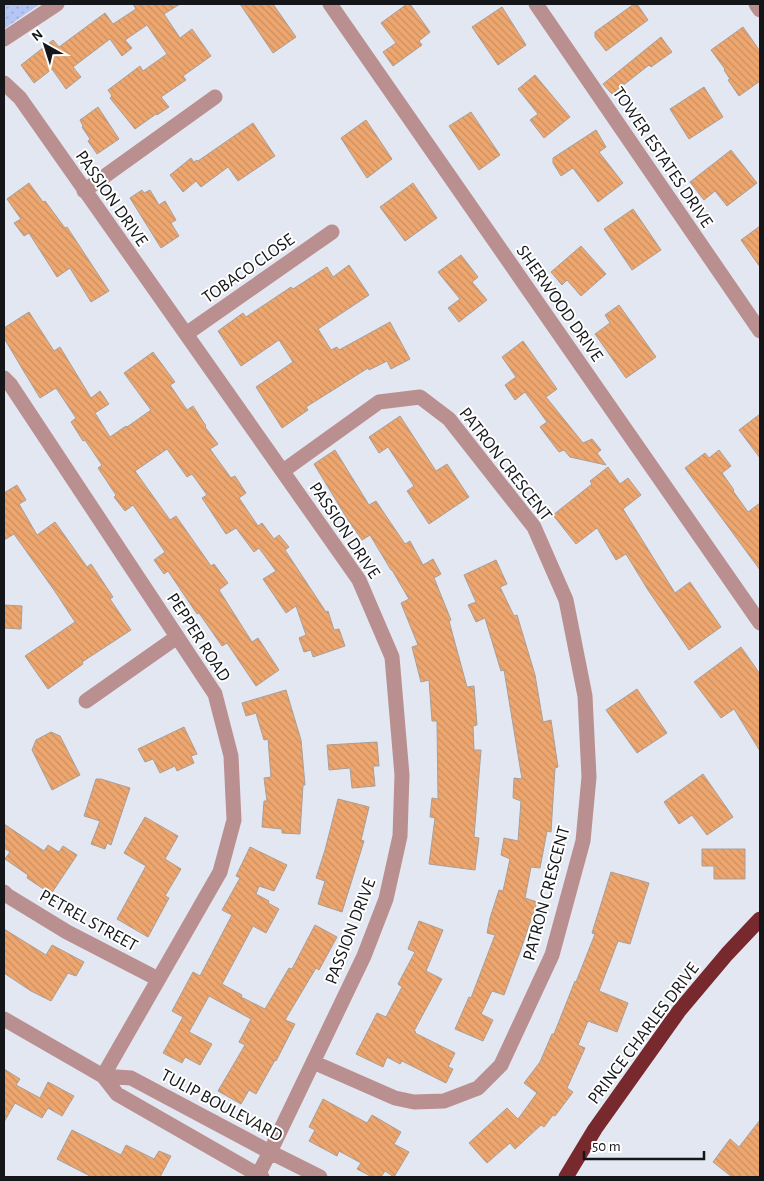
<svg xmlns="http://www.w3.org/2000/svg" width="764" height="1181" viewBox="0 0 764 1181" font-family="'Alegreya Sans',sans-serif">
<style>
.park{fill:url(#park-dots)}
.building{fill:url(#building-back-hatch);stroke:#a89f98}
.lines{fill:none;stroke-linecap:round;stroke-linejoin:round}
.minor{stroke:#b9908f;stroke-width:15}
.highway{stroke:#78292e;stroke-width:15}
.labels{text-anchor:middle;stroke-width:4;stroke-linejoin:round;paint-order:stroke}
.street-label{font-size:18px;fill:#141619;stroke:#fff}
</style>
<defs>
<pattern id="park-dots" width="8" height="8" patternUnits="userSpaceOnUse" patternTransform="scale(1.25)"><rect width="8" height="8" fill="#b6c6f4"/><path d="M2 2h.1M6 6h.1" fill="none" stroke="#9ca9d1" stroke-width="1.8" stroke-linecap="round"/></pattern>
<pattern id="building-back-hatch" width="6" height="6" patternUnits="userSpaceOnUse" patternTransform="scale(1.25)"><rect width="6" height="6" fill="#eea66f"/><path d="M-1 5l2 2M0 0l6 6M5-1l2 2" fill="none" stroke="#cb8e60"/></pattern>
</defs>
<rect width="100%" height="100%" fill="#e3e7f2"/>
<path class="park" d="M4 4H40L4 29Z"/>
<path class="building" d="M133 4H180L164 14 180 38 192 29 211 56 183 76 186 80 161 97 169 107 157 115 156 114 135 129 110 98 112 96 108 90 140 66 143 71 167 54 147 25 125 40 132 48 122 56 110 39 73 67 81 77 66 89 52 69 34 83 21 65 53 40 59 47 105 13 113 24 136 9Z
M240 4H273L296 37 273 53Z
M407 4H410L430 32 419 41 422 45 393 66 383 52 396 43 381 23Z
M634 4H637L648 20 606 51 595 37V32Z
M502 7 526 45 498 65 472 27Z
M743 27 760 51V81L739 96 728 80 730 79 724 70 725 69 711 50Z
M661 37 672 52 651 67 649 65 612 94 603 84Z
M535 75 570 117 544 138 530 120 538 114 518 89Z
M704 87 723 117 689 139 670 109Z
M98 107 119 139 97 154 88 141 90 139 82 127 83 126 80 120Z
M471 112 500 155 479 170 449 126Z
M366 120 392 159 367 178 341 138Z
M253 123 275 156 238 181 228 167 201 187 196 181 183 192 170 175 191 158 194 162 197 160 198 161Z
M596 130 606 147 599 152 623 183 598 202 573 168 561 176 553 163V158Z
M731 150 757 183 727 206 715 191 704 200 690 182Z
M29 183 43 202 45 201 65 228 67 227 109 291 91 302 70 268 57 277 29 233 24 236 14 223 21 219 7 199Z
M413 183 437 218 405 241 380 207Z
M142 190 144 193 150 190 159 205 165 201 176 220 171 223 179 236 161 248 130 198Z
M633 209 661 250 632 270 604 229Z
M760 226V267L741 240Z
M581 246 606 274 581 296 567 280 562 285 551 272Z
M461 255 478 277 472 282 487 300 459 322 448 308 460 299 438 272Z
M349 265 369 295 318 329 331 350 337 347 339 350 390 322 410 359 391 369 387 361 369 370 368 368 306 407 308 410 282 428 256 387 293 362 279 340 241 366 218 331 243 313 246 317 291 287 293 289 327 267 333 277Z
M619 305 656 357 626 378 595 334 610 323 605 315Z
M29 312 54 351 60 347 91 398 100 391 109 404 95 413 110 437 126 426 127 427 151 410 124 373 153 352 175 382 170 385 187 410 193 406 206 426 205 427 218 444 210 449 231 478 235 476 246 493 239 498 258 526 262 523 274 539 279 535 289 547 285 550 326 612 328 611 334 630 339 629 345 646 313 657 311 650 304 652 299 638 306 635 296 606 286 613 263 579 276 571 259 548 254 552 236 528 226 534 202 498 207 495 192 474 187 477 167 449 135 471 170 520 176 516 211 566 214 564 228 583 219 590 252 642 258 638 279 670 256 686 227 643 222 646 199 613 197 614 168 571 164 574 154 560 165 552 133 505 125 511 114 497 116 495 98 468 102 465 85 440 83 441 71 422 76 418 56 388 40 398 23 370 4 338V328Z
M523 341 557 389 546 397 583 443 592 439 601 450 597 453 606 465 570 457 564 450 559 452 540 427 547 422 525 392 515 400 505 385 516 377 502 357Z
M760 414V458L739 430Z
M400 416 436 471 447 464 469 497 429 524 407 491 414 486 388 447 379 453 369 437Z
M335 450 369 505 376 501 405 544 410 541 423 565 433 559 441 574 434 578 451 620 449 621 467 687 474 686 477 725 473 726 474 750H481L474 837 479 838 475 870 429 864 435 818 430 817 432 798 438 799 437 721H432L429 680 421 682 412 647 418 645 401 603 409 599 392 570H391L370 535 362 540 348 520 314 464Z
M719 450 731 466 722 473 734 490 733 491 748 512 760 503V570L685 468 705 453 709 458Z
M608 467 620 484 628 478 641 495 623 509 675 593 690 582 721 627 689 650 648 590 626 554 616 560 597 528 576 544 553 515 592 484 590 481Z
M17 485 26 500 19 504 37 535 55 522 87 567 91 564 113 597 110 599 131 630 82 662 83 664 48 689 25 656 75 622 54 590 14 534 4 540V493Z
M496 560 507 584 500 587 514 616 517 615 535 675 543 722 551 720 558 767 555 768 551 832 547 831 540 868 531 867 525 898 537 902 520 952 504 995 492 991 481 1014 493 1020 483 1041 455 1029 469 997 471 998 495 935 487 933 490 918 499 890 503 891 510 859 501 855 504 838 518 841 521 801 513 798 514 778 522 779 504 670 501 671 485 618 476 622 468 605 476 602 464 575Z
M4 605 22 606 21 629 4 628Z
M741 647 760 674V751L734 709 721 718 694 682Z
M637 689 667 733 637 753 606 710Z
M286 690 301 740 305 785H303L300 834 282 833V829L262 827 264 801H267L264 778 271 777 268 739 264 740 256 713 246 716 242 703Z
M184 727 197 754 191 756 194 763 177 771 175 766 160 773 153 759 145 762 138 749Z
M51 732 60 736 80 775 52 790 32 750 36 740Z
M377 742 379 766H373L375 786 352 788 350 768 329 770 327 745Z
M703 774 733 817 707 835 692 815 679 824 664 802Z
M96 779H101L130 788 111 845 107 843 105 849 91 844 100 821 84 816Z
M338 799 369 807 361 840 364 841 342 912 318 904 325 881 316 878 325 850Z
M145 817 178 836 165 859 181 869 165 896 169 898 148 937 117 919 146 866 124 853Z
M4 824 44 851 48 845 59 852 63 846 77 855 51 894 27 878 28 875 5 859 10 852 4 848Z
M250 847 287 865 274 891 259 886 256 894 269 901 268 903 279 909 266 933 253 926 222 984 242 995 241 997 265 1009 289 968 292 969 315 925 337 937 319 970 316 968 285 1020 295 1024 276 1061 275 1060 256 1094 249 1090 241 1104 218 1091 245 1045 239 1042 251 1019 209 996 189 1032 212 1044 200 1065 185 1057 182 1063 163 1053 183 1017 172 1011 193 972 200 976 232 915 222 910 240 878 236 876Z
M702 849H745V879H714V866H702Z
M611 872 649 883 630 944 618 941 599 991 628 1003 617 1032 588 1021 578 1045 585 1048 567 1088 573 1092 555 1116 553 1115 544 1127 541 1125 515 1149 510 1143 487 1163 469 1143 507 1108 518 1119 537 1093 524 1083 540 1062 552 1034H554L575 981 576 982 595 934 592 933Z
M419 921 443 930 426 971 442 979 414 1031 416 1032 415 1033 455 1053 448 1067 453 1069 446 1083 402 1061 400 1064 387 1057 383 1067 356 1054 377 1013 386 1017 402 987 398 984 415 952 408 949Z
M4 929 46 955 52 945 84 962 76 976 68 973 51 1001 31 991 4 973Z
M4 1069 20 1079 16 1085 40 1098 48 1082 74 1096 62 1116 48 1108 42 1118 15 1103 4 1122Z
M323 1099 367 1123 372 1115 401 1132 394 1144 409 1152 394 1177 385 1171 381 1177H372L357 1169 361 1163 339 1151 337 1156 309 1141 315 1130 309 1127Z
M760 1120V1177H732L713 1162 730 1139 739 1147Z
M72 1130 121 1155 126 1145 154 1159 159 1151 171 1156 160 1177H92L57 1159Z"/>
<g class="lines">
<path class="minor" d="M330 4 760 623
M536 4 760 331
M756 4 760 10
M4 39 57 4
M4 83 20 98 359 580 392 657 402 775 400 836 386 899 364 956 270 1152 258 1175
M84 191 215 97
M186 334 332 232
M4 378 10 384 215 694 231 756 234 820 220 872 103 1076
M283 471 379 402 420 397 449 419 534 527 566 600 585 696 589 777 583 841 552 955 501 1065 478 1088 444 1101 414 1102 395 1098 313 1062
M86 701 177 637
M4 892 8 896 67 932 158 979
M4 1019 103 1076 117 1094 262 1177
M103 1076 131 1078 270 1152 320 1177"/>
<path class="highway" d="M566 1177 595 1129 679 1011 727 954 760 919"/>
</g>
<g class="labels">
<g class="street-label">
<text transform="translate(663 157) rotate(56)" y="6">TOWER ESTATES DRIVE</text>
<text transform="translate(112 198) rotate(55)" y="6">PASSION DRIVE</text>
<text transform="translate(248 268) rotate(-35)" y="6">TOBACO CLOSE</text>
<text transform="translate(560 303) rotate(55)" y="6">SHERWOOD DRIVE</text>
<text transform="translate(506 464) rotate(52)" y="6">PATRON CRESCENT</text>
<text transform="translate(345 530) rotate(56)" y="6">PASSION DRIVE</text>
<text transform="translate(199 637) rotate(57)" y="6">PEPPER ROAD</text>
<text transform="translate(546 893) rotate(-75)" y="6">PATRON CRESCENT</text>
<text transform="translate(89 920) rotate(29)" y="6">PETREL STREET</text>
<text transform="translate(350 931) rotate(-69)" y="6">PASSION DRIVE</text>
<text transform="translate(643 1033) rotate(-53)" y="6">PRINCE CHARLES DRIVE</text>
<text transform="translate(222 1105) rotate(28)" y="6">TULIP BOULEVARD</text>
</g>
</g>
<rect width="764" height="1181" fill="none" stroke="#141619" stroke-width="10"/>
<g transform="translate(45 45) rotate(321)" stroke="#ffffff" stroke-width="4" paint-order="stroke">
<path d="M0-4L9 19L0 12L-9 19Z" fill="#141619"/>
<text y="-8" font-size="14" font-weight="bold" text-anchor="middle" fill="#141619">N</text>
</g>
<path d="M584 1151v8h120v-8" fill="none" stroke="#141619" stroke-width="2.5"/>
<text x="592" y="1151" font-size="15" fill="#141619" stroke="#ffffff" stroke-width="4" paint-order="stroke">50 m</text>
</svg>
